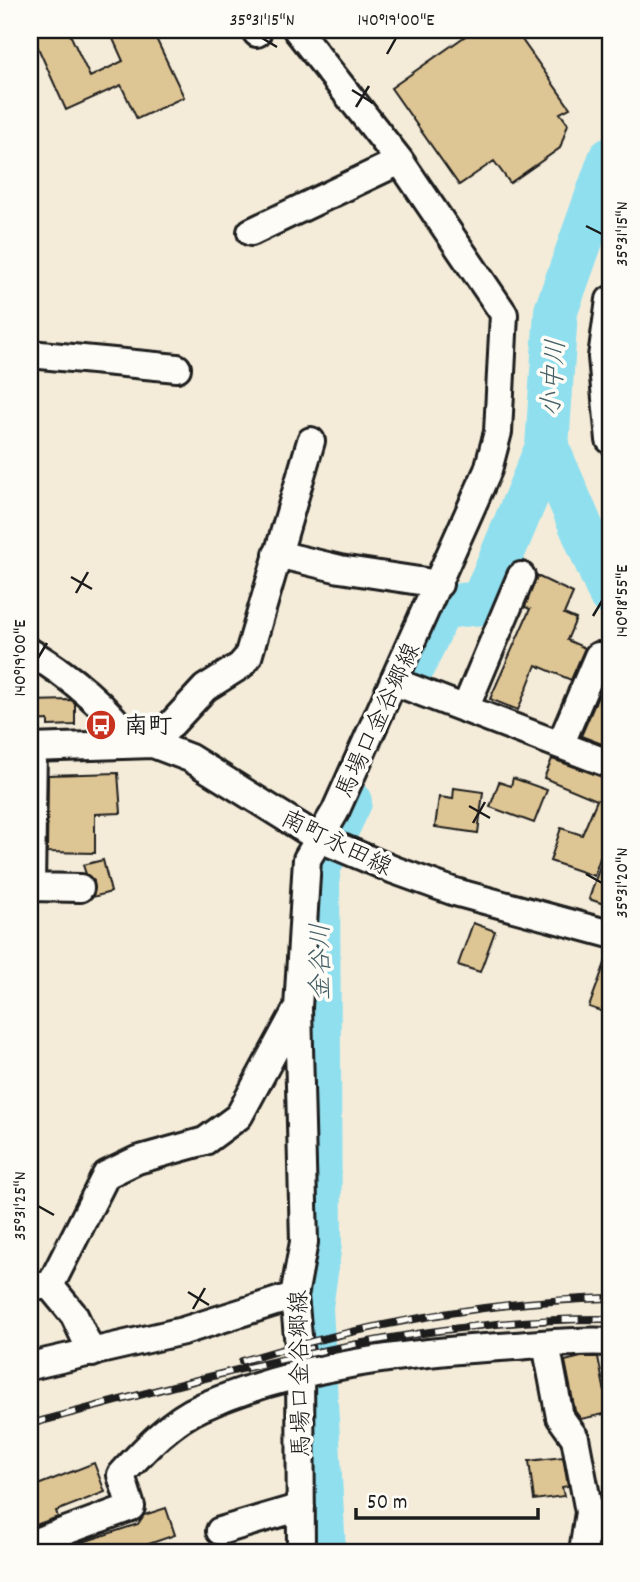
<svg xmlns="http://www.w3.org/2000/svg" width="640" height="1582" viewBox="0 0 640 1582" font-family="Dekko,'Klee One',sans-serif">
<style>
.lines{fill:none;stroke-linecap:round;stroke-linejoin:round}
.river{stroke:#90dfef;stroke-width:44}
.building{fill:#dec594;stroke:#1c1c1c;stroke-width:2}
.minor-casing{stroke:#1c1c1c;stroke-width:32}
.path{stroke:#1c1c1c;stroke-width:4.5;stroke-dasharray:7 5;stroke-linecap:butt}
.minor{stroke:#fdfcf7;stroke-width:26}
.rail-casing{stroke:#1c1c1c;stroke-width:8}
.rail{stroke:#fdfcf7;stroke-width:5;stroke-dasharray:16;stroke-linecap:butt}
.ticks{fill:none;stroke:#1c1c1c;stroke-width:2.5}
.labels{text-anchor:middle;stroke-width:7;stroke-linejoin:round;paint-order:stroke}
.street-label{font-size:24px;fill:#1c1c1c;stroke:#fdfcf7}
.poi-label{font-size:24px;font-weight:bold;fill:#1c1c1c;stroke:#fdfcf7;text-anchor:start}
.water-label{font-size:26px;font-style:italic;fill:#456066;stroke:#fdfcf7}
.neatline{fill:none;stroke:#1c1c1c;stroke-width:2.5}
.ticks-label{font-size:18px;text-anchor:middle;fill:#1c1c1c}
</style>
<rect width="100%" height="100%" fill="#f4ecd9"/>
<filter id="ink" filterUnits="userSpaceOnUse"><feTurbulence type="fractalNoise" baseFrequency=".0143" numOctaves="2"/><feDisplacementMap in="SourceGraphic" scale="14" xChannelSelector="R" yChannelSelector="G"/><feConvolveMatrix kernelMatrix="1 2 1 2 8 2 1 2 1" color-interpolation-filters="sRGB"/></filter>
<g filter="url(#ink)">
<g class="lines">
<path class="river" d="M610 159 556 311 547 447 610 594
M412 669 441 607 482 603 547 447
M324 1552 311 1307 320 1244 318 869 350 802"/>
</g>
<path class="building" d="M30 30H68L90 77 123 61 109 30H152L184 97 137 119 121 85 66 110Z
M474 30H515L570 108 560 113 568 124 560 148 510 183 494 161 459 185 391 88Z
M537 576 573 593 564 614 576 619 567 640 585 648 571 680 536 665 518 710 490 699 530 609 525 607Z
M599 694 610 700V747L581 736Z
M71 700 75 703V725L48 726V720L30 721V701Z
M552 759 610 779V827L594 876 550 861 561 828 582 835 597 800 544 778Z
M118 773 121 813 95 814V853L47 852 48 775Z
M513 778 547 790 534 823 490 807 499 782 511 786Z
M454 788 483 792 478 833 435 827 439 797 453 799Z
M607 845 610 846V906L589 899Z
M103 860 111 892 93 897 94 881 86 874 83 865Z
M473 923 495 931 480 972 458 965Z
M608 955H610V1014L589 1007Z
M581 1357H598L609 1413 581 1419 575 1411 565 1361Z
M563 1457 568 1486 562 1487 564 1496 534 1500 529 1461Z
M94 1463 105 1492 56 1511 58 1517 30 1527V1488Z
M166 1508 175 1535 126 1552H53L138 1524 144 1515Z"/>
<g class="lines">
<g class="minor-casing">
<path id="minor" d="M255 30 257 33
M297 30 400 161 504 314 498 432 488 470 335 812 307 859 298 1008 304 1242 294 1296 300 1356 301 1552
M251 232 400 161
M610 300 602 357 610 440
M30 354 177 368
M277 554 340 569 439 584
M30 652C71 677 106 705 134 744
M395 682 610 764
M465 709 521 576
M561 743 598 656
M153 744 205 688 240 666 248 657 311 441
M30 748 153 744 190 758 318 838 394 870 455 892 610 934
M33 748 31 887 80 888
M30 1286H50L74 1315 92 1353
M50 1286 106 1175 137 1160 205 1141 239 1116 297 1009
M546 1344 560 1417 575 1438 589 1512 583 1552
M30 1366 183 1331 294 1296
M220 1531 301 1507
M30 1544 131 1507 121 1475C144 1450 170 1421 202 1407 298 1365 411 1352 515 1346 546 1344 578 1340 610 1342"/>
</g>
<path class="path" d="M608 30H610"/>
<use href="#minor" class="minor"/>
<g class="rail-casing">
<path id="rail" d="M242 1361C362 1325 485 1301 610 1298
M30 1424C219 1374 413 1317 610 1319"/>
</g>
<use href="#rail" class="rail"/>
</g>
</g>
<path class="ticks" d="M262 38 277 47M387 54 396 38M352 90 373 103M356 107 369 86M586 226 602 234M71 577 92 589M76 593 88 572M593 616 602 601M38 658 47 643M469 806 490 818M473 823 485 802M586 874 602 883M38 1206 54 1215M188 1292 209 1305M193 1309 205 1288"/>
<defs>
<g id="bus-disc" transform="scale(1.575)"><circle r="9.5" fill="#c8321e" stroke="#fdfcf7"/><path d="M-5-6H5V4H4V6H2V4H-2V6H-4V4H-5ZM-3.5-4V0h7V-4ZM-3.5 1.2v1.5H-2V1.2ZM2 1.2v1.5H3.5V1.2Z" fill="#fff"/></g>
</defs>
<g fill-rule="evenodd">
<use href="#bus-disc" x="101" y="725"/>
</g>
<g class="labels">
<g class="street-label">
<text transform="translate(377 720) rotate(-65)" y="8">馬場口金谷郷線</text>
<text transform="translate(337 842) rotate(26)" y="8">南町永田線</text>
<text transform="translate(299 1374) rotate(-91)" y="8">馬場口金谷郷線</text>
</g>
<g class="poi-label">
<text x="124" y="733">南町</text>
</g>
<g class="water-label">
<text transform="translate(552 378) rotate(-86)" y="9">小中川</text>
<text transform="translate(319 962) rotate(-90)" y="9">金谷川</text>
</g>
</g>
<rect width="640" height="1582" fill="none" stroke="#fdfcf7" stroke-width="77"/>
<path d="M356 1508v10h182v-10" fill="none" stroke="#1c1c1c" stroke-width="3.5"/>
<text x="367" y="1508" font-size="21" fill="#1c1c1c" stroke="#fdfcf7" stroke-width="5" paint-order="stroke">50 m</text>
<rect x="38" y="38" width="564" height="1506" class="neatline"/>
<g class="ticks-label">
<text x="262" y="25">35°31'15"N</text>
<text x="396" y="25">140°19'00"E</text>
<text transform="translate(621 234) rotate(-90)" y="6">35°31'15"N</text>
<text transform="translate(621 601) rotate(-90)" y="6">140°18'55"E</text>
<text transform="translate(19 658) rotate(-90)" y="6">140°19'00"E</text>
<text transform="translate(621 883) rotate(-90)" y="6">35°31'20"N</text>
<text transform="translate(19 1206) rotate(-90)" y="6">35°31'25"N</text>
</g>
</svg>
